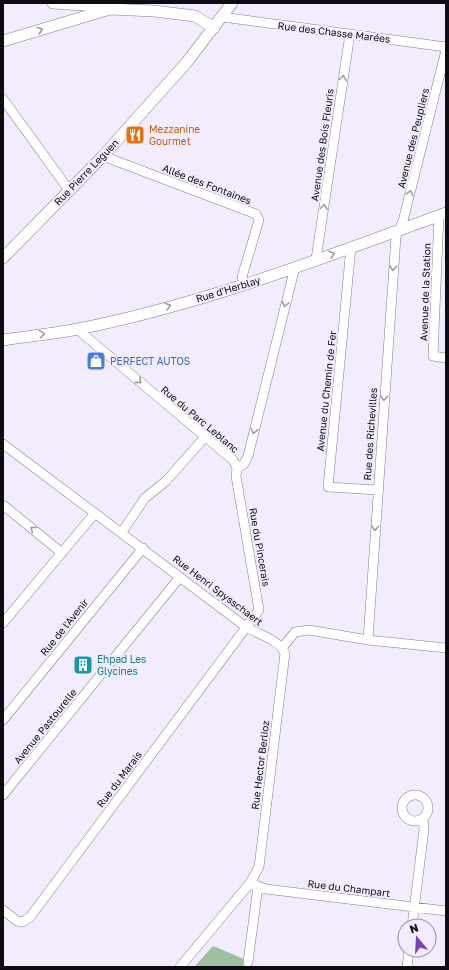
<svg xmlns="http://www.w3.org/2000/svg" width="449" height="970" viewBox="0 0 449 970" font-family="'Golos Text',sans-serif">
<style>
.forest{fill:#9dc09e}
.lines{fill:none;stroke-linecap:round;stroke-linejoin:round}
.minor-casing{stroke:#847b91;stroke-width:10}
.major-casing{stroke:#847b91;stroke-width:12}
.minor{stroke:#fff;stroke-width:9}
.major{stroke:#fff;stroke-width:11}
.oneway{stroke:#9f9da0}
.labels{text-anchor:middle;stroke-width:4;stroke-linejoin:round;paint-order:stroke}
.street-label{font-size:10px;fill:#0e0b12;stroke:#f3ebfe}
.food-label{font-size:10px;fill:#c56008;stroke:#f3ebfe;text-anchor:start}
.shop-label{font-size:10px;fill:#366cbe;stroke:#f3ebfe;text-anchor:start}
.culture-label{font-size:10px;fill:#0d838f;stroke:#f3ebfe;text-anchor:start}
</style>
<rect width="100%" height="100%" fill="#f3ebfe"/>
<path class="forest" d="M213 946 244 959 243 967H194Z"/>
<g class="lines">
<g class="minor-casing">
<path id="minor" d="M222 17 446 47
M3 99 69 190
M103 156 256 214 259 220 242 277 245 284
M439 215 433 356 446 358
M351 247 328 487 378 490
M316 259 350 34
M77 329 233 460 237 468
M3 444 246 627C258 634 279 640 285 653L259 867 250 883 180 967
M237 468 244 464 248 456 295 267
M3 505 62 553
M122 532 145 498 166 481 205 437
M3 623 95 513
M368 640 396 237 403 221 446 50
M282 648 295 632 309 630 368 640 446 648
M3 720 143 548
M3 795 180 577
M402 808a13 13 0 1 1 26 0a13 13 0 1 1-26 0Z
M250 883 266 889 446 911
M3 910 17 921 23 922 30 917 259 610 236 476 237 468
M412 926 424 829 423 819
M248 962 258 886
M407 967 409 950"/>
</g>
<g class="major-casing">
<path id="major" d="M53 3 84 5 106 4
M3 41 110 9 154 11 195 16 214 28
M3 258 103 156 187 62 232 3
M3 340C28 336 53 334 78 329 204 304 326 257 446 213"/>
</g>
<use href="#minor" class="minor"/>
<use href="#major" class="major"/>
</g>
<defs><path id="oneway-chevron" d="M-2-3.5L2.5 0L-2 3.5" fill="none" stroke-width="1.6" stroke-linecap="round" stroke-linejoin="round"/></defs>
<g class="oneway">
<use href="#oneway-chevron" transform="translate(40 30) rotate(-17)"/>
<use href="#oneway-chevron" transform="translate(343 78) rotate(-82)"/>
<use href="#oneway-chevron" transform="translate(410 193) rotate(-76)"/>
<use href="#oneway-chevron" transform="translate(324 207) rotate(-82)"/>
<use href="#oneway-chevron" transform="translate(332 254) rotate(-19)"/>
<use href="#oneway-chevron" transform="translate(393 268) rotate(95)"/>
<use href="#oneway-chevron" transform="translate(285 304) rotate(104)"/>
<use href="#oneway-chevron" transform="translate(168 306) rotate(-16)"/>
<use href="#oneway-chevron" transform="translate(42 334) rotate(-8)"/>
<use href="#oneway-chevron" transform="translate(139 381) rotate(40)"/>
<use href="#oneway-chevron" transform="translate(384 398) rotate(94)"/>
<use href="#oneway-chevron" transform="translate(254 431) rotate(104)"/>
<use href="#oneway-chevron" transform="translate(375 528) rotate(94)"/>
<use href="#oneway-chevron" transform="translate(33 529) rotate(-141)"/>
</g>
<defs>
<g id="restaurant-square" transform="scale(1)"><rect x="-9" y="-9" width="18" height="18" rx="4" fill="#e8710a" stroke="#f3ebfe"/><path d="M-5-6h1v4h1v-4h1v4h1v-4h1v5L-1.5 .5V6h-2V.5L-5-1ZM5-6V6H3V1.5H1.5Q1.5-4 5-6Z" fill="#fff"/></g>
<g id="shop-square" transform="scale(1)"><rect x="-9" y="-9" width="18" height="18" rx="4" fill="#3f7fe0" stroke="#f3ebfe"/><path d="M-5-2.5h2.3a2.7 3.5 0 0 1 5.4 0H5L5.5 6h-11ZM-1.5-2.5h3a1.5 2.3 0 0 0-3 0Z" fill="#fff"/></g>
<g id="building-square" transform="scale(1)"><rect x="-9" y="-9" width="18" height="18" rx="4" fill="#0f9aa8" stroke="#f3ebfe"/><path d="M-4-6H4V6H1V3H-1V6H-4ZM-2.5-4.3h1.7v1.8h-1.7ZM.8-4.3h1.7v1.8H.8ZM-2.5-1h1.7V.8h-1.7ZM.8-1h1.7V.8H.8Z" fill="#fff"/></g>
</defs>
<g fill-rule="evenodd">
<use href="#restaurant-square" x="135" y="135"/>
<use href="#shop-square" x="96" y="361"/>
<use href="#building-square" x="83" y="665"/>
</g>
<g class="labels">
<g class="street-label">
<text transform="translate(334 32) rotate(7)" y="4">Rue des Chasse Marées</text>
<text transform="translate(413 138) rotate(-76)" y="4">Avenue des Peupliers</text>
<text transform="translate(322 145) rotate(-82)" y="4">Avenue des Bois Fleuris</text>
<text transform="translate(86 172) rotate(-46)" y="4">Rue Pierre Leguen</text>
<text transform="translate(207 184) rotate(21)" y="4">Allée des Fontaines</text>
<text transform="translate(228 289) rotate(-17)" y="4">Rue d'Herblay</text>
<text transform="translate(425 292) rotate(-88)" y="4">Avenue de la Station</text>
<text transform="translate(326 391) rotate(-84)" y="4">Avenue du Chemin de Fer</text>
<text transform="translate(200 419) rotate(40)" y="4">Rue du Parc Leblanc</text>
<text transform="translate(370 434) rotate(-86)" y="4">Rue des Richevilles</text>
<text transform="translate(260 547) rotate(80)" y="4">Rue du Pincerais</text>
<text transform="translate(218 590) rotate(37)" y="4">Rue Henri Spysschaert</text>
<text transform="translate(64 627) rotate(-51)" y="4">Rue de l'Avenir</text>
<text transform="translate(45 726) rotate(-51)" y="4">Avenue Pastourelle</text>
<text transform="translate(260 765) rotate(-83)" y="4">Rue Hector Berlioz</text>
<text transform="translate(119 779) rotate(-53)" y="4">Rue du Marais</text>
<text transform="translate(349 888) rotate(7)" y="4">Rue du Champart</text>
</g>
<g class="food-label">
<text x="149" y="133">Mezzanine<tspan x="149" dy="12">Gourmet</tspan></text>
</g>
<g class="shop-label">
<text x="110" y="365">PERFECT AUTOS</text>
</g>
<g class="culture-label">
<text x="97" y="663">Ehpad Les<tspan x="97" dy="12">Glycines</tspan></text>
</g>
</g>
<rect width="449" height="970" fill="none" stroke="#0e0b12" stroke-width="8"/>
<g transform="translate(417 938) rotate(342)"><circle r="19" fill="#f3ebfe" stroke="#9791a0"/>
<path d="M0-3L7 15L0 10L-7 15Z" fill="#7b41b7"/>
<text y="-6" font-size="11" font-weight="bold" text-anchor="middle" fill="#0e0b12">N</text>
</g>
</svg>
